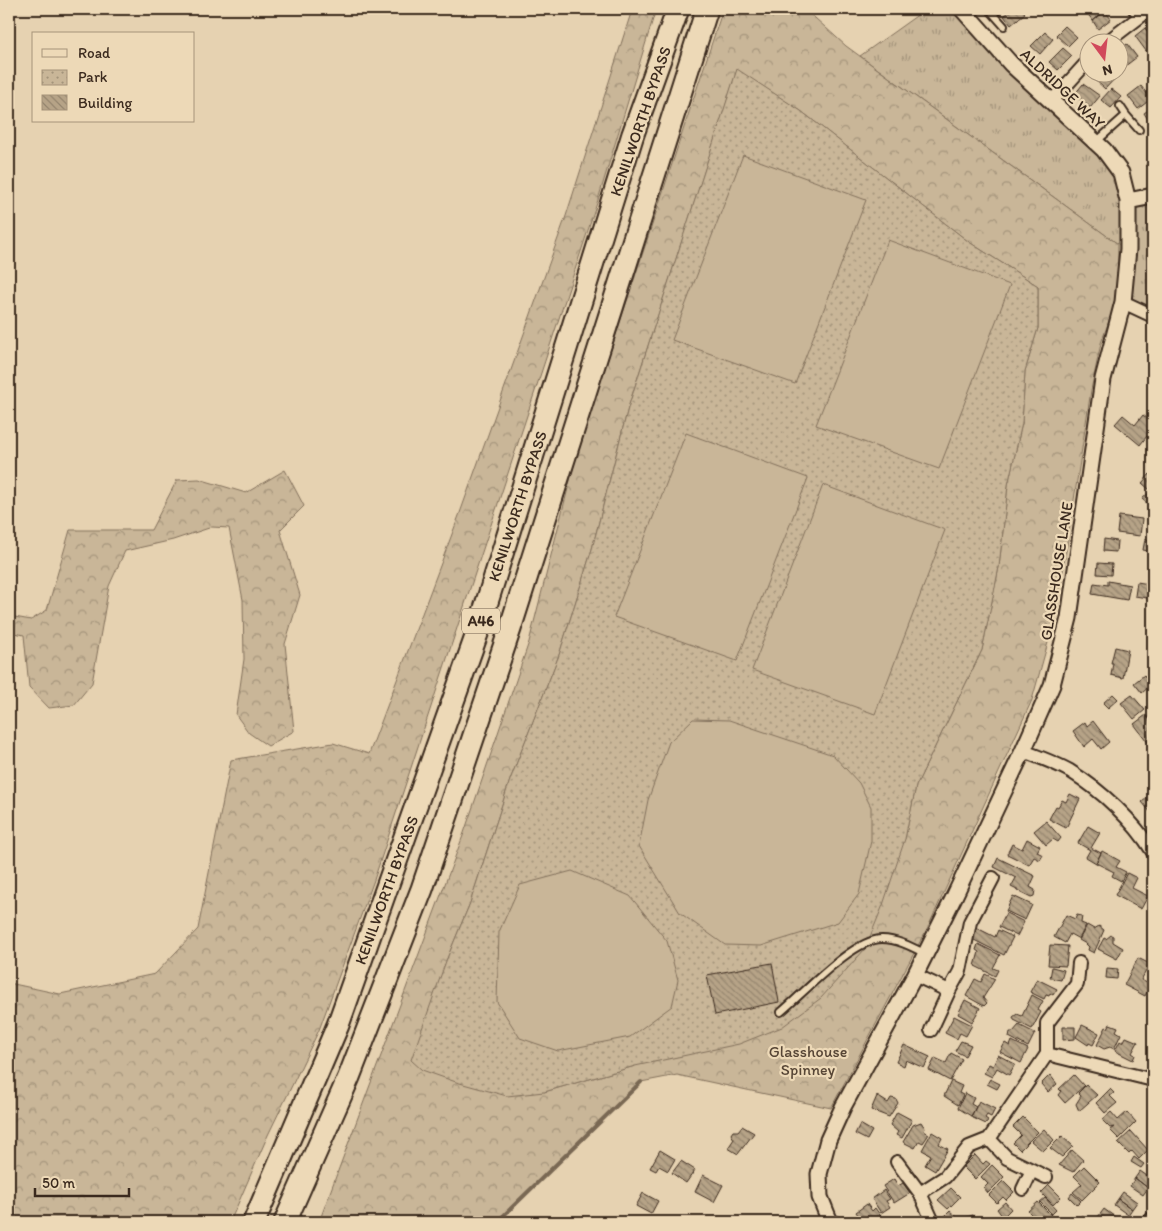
<svg xmlns="http://www.w3.org/2000/svg" width="1162" height="1231" viewBox="0 0 1162 1231" font-family="Itim,sans-serif">
<style>
.grass{fill:url(#grass-tufts);stroke:#82705b}
.forest{fill:url(#forest-crowns);stroke:#82705b;fill-rule:evenodd}
.park{fill:url(#park-dots);stroke:#82705b}
.pitch{fill:#c9b698;stroke:#82705b}
.lines{fill:none;stroke-linecap:round;stroke-linejoin:round}
.stream{stroke:#796753;stroke-width:4}
.building{fill:url(#building-back-hatch);stroke:#3b2a1e}
.service-casing{stroke:#3b2a1e;stroke-width:10}
.minor-casing{stroke:#3b2a1e;stroke-width:16}
.tertiary-casing{stroke:#3b2a1e;stroke-width:19}
.trunk-casing{stroke:#3b2a1e;stroke-width:25}
.service{stroke:#edd9b7;stroke-width:6}
.minor{stroke:#edd9b7;stroke-width:12}
.tertiary{stroke:#edd9b7;stroke-width:15}
.trunk{stroke:#edd9b7;stroke-width:21}
.labels{text-anchor:middle;stroke-width:4.5;stroke-linejoin:round;paint-order:stroke}
.shield{fill:#edd9b7;stroke:#705e4c;stroke-width:1}
.shield-label{font-size:15px;font-weight:bold;fill:#3b2a1e}
.street-label{font-size:16px;fill:#3b2a1e;stroke:#edd9b7}
.park-label{font-size:16px;fill:#574636;stroke:#edd9b7}
</style>
<defs>
<pattern id="grass-tufts" width="24" height="20" patternUnits="userSpaceOnUse" patternTransform="scale(1.25)"><rect width="24" height="20" fill="#c9b698"/><path d="M3 7l-1-3M5 7V3M7 7l1-3M15 17l-1-3M17 17v-4M19 17l1-3" fill="none" stroke="#a4947b"/></pattern>
<pattern id="forest-crowns" width="20" height="18" patternUnits="userSpaceOnUse" patternTransform="scale(1.25)"><rect width="20" height="18" fill="#c9b698"/><path d="M2 6a3 3 0 1 1 6 0M12 15a3 3 0 1 1 6 0" fill="none" stroke="#a4947b"/></pattern>
<pattern id="park-dots" width="8" height="8" patternUnits="userSpaceOnUse" patternTransform="scale(1.25)"><rect width="8" height="8" fill="#c9b698"/><path d="M2 2h.1M6 6h.1" fill="none" stroke="#a4947b" stroke-width="1.8" stroke-linecap="round"/></pattern>
<pattern id="building-back-hatch" width="6" height="6" patternUnits="userSpaceOnUse" patternTransform="scale(1.25)"><rect width="6" height="6" fill="#b6a387"/><path d="M-1 5l2 2M0 0l6 6M5-1l2 2" fill="none" stroke="#95856e"/></pattern>
</defs>
<rect width="100%" height="100%" fill="#e6d2b1"/>
<filter id="ink" filterUnits="userSpaceOnUse"><feTurbulence type="fractalNoise" baseFrequency=".02" numOctaves="2"/><feDisplacementMap in="SourceGraphic" scale="10" xChannelSelector="R" yChannelSelector="G"/><feConvolveMatrix kernelMatrix="1 2 1 2 8 2 1 2 1" color-interpolation-filters="sRGB"/></filter>
<g filter="url(#ink)">
<path class="grass" d="M926 9H951L986 49 1038 101 1106 162C1121 188 1123 215 1123 245L1118 244 860 56Z
M1153 196V291L1145 312 1123 302 1128 201Z"/>
<path class="forest" d="M628 9H656L597 203 374 880 319 1030 268 1135 230 1222H9V983L60 994 155 974 198 929 231 760 333 743 369 754 460 513 566 216 631 13Z
M723 9H805L846 46 1118 244 1117 299 1101 343 1091 390 1057 610 1032 700 929 925 831 1108 677 1075 641 1082 497 1222H319L464 833 529 642 577 453ZM737 70 801 111 969 242 1038 286V328L1025 371 1022 423 1008 485 999 567 982 650 916 786 905 839 635 1066 544 1092 446 961 470 903 510 780 559 655 592 549 628 408Z
M285 470 304 506 280 530 300 595 285 644 294 731 268 746 249 733 236 715 244 659 243 600 229 528 212 527 173 540 125 551 109 586 92 683 74 705 49 708 29 687 24 635 9 632V616L31 620 47 610 70 530H151L177 480 199 479 246 493Z"/>
<path class="park" d="M737 69 801 111 969 242 1038 286V328L1025 371 1022 423 1008 485 999 567 982 650 916 786 905 839 883 905 865 949 821 998 782 1027 739 1044 635 1066 544 1092 507 1096 456 1082 422 1070 411 1060 446 961 470 903 510 780 559 655 592 549 628 408Z"/>
<path class="pitch" d="M743 155 866 200 795 384 672 340Z
M888 240 1010 285 939 469 816 425Z
M686 433 808 478 737 661 614 617Z
M823 485 945 530 875 714 752 670Z
M693 719 729 720 833 755 859 783 871 807V841L859 894 838 922 761 946 725 945 680 913 639 846 648 800 669 742Z
M572 871 630 896 667 941 678 980 672 1006 630 1037 558 1051 520 1038 497 1002 499 932 520 885Z"/>
<g class="lines">
<path class="stream" d="M497 1222 641 1082"/>
</g>
<path class="building" d="M1013 9H1021L1025 13 1011 25 1004 16Z
M1092 9H1103L1105 11 1093 21 1087 13Z
M1105 11 1111 19 1098 29 1093 21Z
M1153 22V38L1145 28Z
M1065 26 1077 37 1068 46 1056 35Z
M1145 28 1153 38V46L1146 51 1135 36Z
M1045 32 1053 39 1040 54 1031 46Z
M1127 44 1137 57 1120 70V49Z
M1063 48 1072 56 1058 70 1049 62Z
M1096 72H1113L1117 76 1105 89 1092 77Z
M1083 84 1100 96 1090 108 1074 95Z
M1141 86 1151 99 1138 109 1128 96Z
M1111 89 1121 97 1111 108 1101 100Z
M1153 107V118L1149 121 1144 113Z
M1153 159V173L1146 164Z
M1123 415 1135 425 1143 415 1153 423V436L1150 439 1147 436 1140 445 1115 424Z
M1150 474 1153 476V498L1148 504 1142 499 1151 491 1142 483Z
M1119 516 1142 519 1140 536 1117 533Z
M1104 539 1117 541 1116 552 1103 551Z
M1145 539 1153 541V552L1143 550Z
M1098 563 1112 564 1111 575 1097 574Z
M1152 571 1153 599 1135 596 1137 582 1149 584Z
M1108 581 1130 585 1127 600 1092 594 1094 583 1108 585Z
M1115 647 1128 650 1123 678 1111 675 1113 663H1111Z
M1144 675 1151 685 1142 693 1134 683Z
M1113 694 1118 699 1108 708 1103 703Z
M1132 695 1145 710 1134 719 1121 703Z
M1146 715 1153 725V741L1149 744 1134 724Z
M1093 721 1109 742 1101 749 1093 739 1084 747 1073 731 1085 722 1087 726Z
M1153 793V814H1152L1142 802Z
M1070 794 1080 799 1066 828 1049 819 1056 806 1058 807 1062 800 1066 802Z
M1046 821 1061 838 1058 842 1053 839 1046 845 1034 831Z
M1088 826 1100 833 1091 848 1101 853 1096 863 1086 857 1090 850 1078 843Z
M1027 839 1040 846 1037 852 1043 855 1040 860 1034 857 1029 865 1007 854 1012 844 1022 849Z
M1102 851 1120 861 1116 867 1126 872 1121 881 1112 876 1114 872 1096 863Z
M998 858 1035 876 1030 887 1035 890 1034 896 1031 897 1011 887 1016 878 994 867Z
M1127 873 1137 878 1132 888 1148 896 1141 909 1115 895Z
M1013 896 1032 905 1025 920 1006 911Z
M1006 913 1024 922 1017 936 999 927Z
M1066 915 1075 919 1077 915 1082 916 1081 923 1086 925 1079 939 1070 934 1065 943 1054 937Z
M1087 925 1094 929 1099 926 1104 930 1094 953 1088 950 1089 947 1086 944 1079 940Z
M975 927 995 937 998 930 1013 937 1004 955 970 938Z
M1111 935 1113 936V942L1123 948 1117 959 1098 949 1104 938 1106 939Z
M978 944 1000 955 993 968 998 970 995 976 975 966 979 952 976 950Z
M1050 945 1068 946 1066 966 1048 965Z
M1138 958 1150 964 1141 980 1151 985 1145 996 1124 985Z
M772 963 779 1002 715 1015 707 975Z
M1052 967 1064 970 1061 980 1050 978Z
M1107 968 1118 969 1117 979 1106 978Z
M985 974 995 979 983 998 987 1003 984 1006 966 996 975 979 981 982Z
M1037 979 1057 989 1053 995 1050 993 1049 996 1046 995 1044 999 1030 992Z
M1032 995 1043 1001 1038 1010 1041 1012 1032 1029 1014 1020 1013 1017 1017 1014 1022 1016Z
M965 1000 980 1008 972 1022 958 1014Z
M954 1016 972 1025 966 1036 960 1033 957 1039 945 1033Z
M1110 1024 1118 1027 1116 1031 1121 1034 1114 1049 1110 1047 1104 1049 1097 1045 1106 1027 1108 1028Z
M1019 1025 1035 1033 1028 1047 1009 1037 1010 1032H1013Z
M1082 1025 1099 1033 1093 1045 1089 1043 1088 1045 1076 1037Z
M1063 1027H1075V1039L1063 1040Z
M1126 1037 1138 1042 1132 1053 1135 1055 1133 1060 1115 1051 1120 1041 1123 1043Z
M961 1041 971 1045 965 1056 955 1051Z
M1012 1041 1028 1049 1021 1063 1000 1052 1005 1043 1010 1046Z
M904 1045 930 1057 924 1068 906 1060 904 1066 896 1062Z
M951 1053 962 1059 950 1081 929 1070 935 1058 946 1063Z
M998 1055 1015 1064 1009 1075 997 1068 992 1077 984 1073 989 1064 993 1066Z
M1050 1075 1057 1084 1048 1092 1041 1084Z
M1074 1075 1084 1086 1065 1103 1058 1095 1061 1091 1059 1089Z
M990 1079 1000 1084 997 1089 987 1084Z
M951 1081 962 1086 959 1093 963 1095 958 1105 944 1096Z
M1086 1085 1097 1095 1079 1111 1076 1104 1081 1096 1078 1093Z
M1110 1089 1114 1093 1110 1096 1117 1103 1105 1113 1096 1103Z
M965 1093 974 1098 971 1104 976 1107 971 1116 958 1108Z
M877 1096 888 1103 891 1098 896 1099 898 1103 889 1117 871 1110Z
M979 1101 995 1109 991 1117 987 1115 985 1118 988 1120 986 1124 971 1117Z
M897 1112 912 1120 902 1138 896 1135 898 1132 890 1125Z
M1111 1112 1118 1120 1127 1112 1136 1122 1119 1139 1110 1130 1114 1127 1110 1128 1102 1120Z
M1023 1117 1038 1132 1020 1150 1013 1143 1021 1135 1013 1127Z
M921 1122 925 1128 924 1131 929 1134 923 1143 919 1141 915 1148 903 1142 913 1125Z
M860 1124 872 1131 867 1140 855 1134Z
M742 1126 754 1133 738 1154 728 1148 734 1139 731 1134 733 1131H738Z
M1044 1129 1054 1140 1043 1151 1031 1141Z
M1131 1131 1148 1150 1139 1159 1132 1151 1129 1154 1118 1143Z
M932 1132 942 1138 939 1144 948 1149 935 1171 925 1165 931 1155 922 1150Z
M1062 1136 1073 1146 1062 1157 1050 1148Z
M660 1150 675 1159 668 1171 659 1166 656 1171 650 1168Z
M1072 1150 1083 1160 1073 1172 1059 1165Z
M975 1155 983 1164 986 1161 990 1164 975 1179 963 1167Z
M1134 1157 1144 1164 1141 1168 1131 1162Z
M681 1161 695 1170 686 1183 672 1173Z
M992 1165 1004 1177 988 1193 984 1188 988 1184 981 1177Z
M1084 1166 1100 1182 1082 1200 1073 1192 1082 1184 1074 1176Z
M1140 1171 1153 1180 1148 1188 1135 1178Z
M703 1175 723 1185 714 1202 695 1192Z
M1135 1178 1148 1188 1143 1195 1130 1186Z
M894 1179 898 1186 903 1183 910 1193 894 1203 883 1186Z
M1003 1181 1014 1192 1006 1200 1003 1197 997 1203 989 1195Z
M1049 1185 1061 1197 1053 1205 1041 1193Z
M951 1188 960 1197 948 1209 938 1200Z
M884 1190 890 1199 886 1201 890 1207 881 1213 872 1199Z
M1123 1192 1137 1202 1132 1209 1118 1199Z
M643 1193 658 1201 651 1214 636 1206Z
M1072 1193 1081 1201 1077 1205 1069 1197Z
M1045 1198 1056 1210 1052 1214 1040 1202Z
M1118 1199 1132 1209 1128 1215 1114 1205Z
M1005 1202 1011 1209 1003 1217 997 1209Z
M1038 1202 1051 1215 1053 1222H1039L1028 1211Z
M867 1204 872 1211 875 1208 882 1218 876 1222H863L856 1212Z
M1104 1209 1118 1219 1115 1222H1106L1098 1217Z
M950 1211 958 1218 955 1222H950L944 1217Z
M973 1215 974 1219 980 1216 982 1222H989H963L962 1219Z
M1082 1215 1091 1222H1083L1079 1219Z
M1029 1216 1035 1222H1023Z
M1098 1217 1106 1222H1095Z"/>
<g class="lines">
<g class="service-casing">
<path id="service" d="M989 9 1004 26
M1131 9 1138 18
M1120 106 1126 115
M1096 142 1126 115 1139 130
M781 1012C804 993 853 939 882 939 897 939 912 947 926 954"/>
</g>
<g class="minor-casing">
<path id="minor" d="M1107 42 1150 9
M1051 102 1090 59
M1123 302 1153 316
M1023 751C1039 757 1056 763 1070 771 1102 791 1134 821 1153 852
M915 975 949 991 960 971 970 922 993 878
M931 1030 949 991
M1047 1054V1023L1077 984 1079 963
M989 1139 1007 1158 1046 1177
M897 1162 920 1193 945 1177 969 1147 989 1139 1047 1054 1153 1080
M1023 1189 1032 1170
M920 1193 933 1222
M1148 1222 1153 1218"/>
</g>
<g class="tertiary-casing">
<path id="tertiary" d="M1128 201 1153 196
M830 1222 820 1197 819 1174 828 1140 843 1107 915 975 954 897 1023 751 1052 685 1069 618 1103 379 1123 302 1128 249V201L1121 173 1104 150 1011 64 962 9"/>
</g>
<g class="trunk-casing">
<path id="trunk" d="M254 1222 338 1025 478 631 633 134 678 9
M285 1222 349 1077 422 889 510 629 707 9"/>
</g>
<use href="#service" class="service"/>
<use href="#minor" class="minor"/>
<use href="#tertiary" class="tertiary"/>
<use href="#trunk" class="trunk"/>
</g>
</g>
<g class="labels">
<rect class="shield" x="462" y="608.5" width="38" height="25" rx="4"/>
<g class="shield-label">
<text x="481" y="626">A46</text>
</g>
<g class="street-label">
<text transform="translate(1063 88) rotate(43)" y="6">ALDRIDGE WAY</text>
<text transform="translate(640 121) rotate(-71)" y="6">KENILWORTH BYPASS</text>
<text transform="translate(517 506) rotate(-72)" y="6">KENILWORTH BYPASS</text>
<text transform="translate(1056 571) rotate(-81)" y="6">GLASSHOUSE LANE</text>
<text transform="translate(386 890) rotate(-70)" y="6">KENILWORTH BYPASS</text>
</g>
<g class="park-label">
<text x="808" y="1057">Glasshouse<tspan x="808" dy="18">Spinney</tspan></text>
</g>
</g>
<rect width="1162" height="1231" fill="none" stroke="#edd9b7" stroke-width="30"/>
<rect x="15" y="15" width="1132" height="1201" fill="none" stroke="#3b2a1e" stroke-width="2" filter="url(#ink)"/>
<rect x="32" y="32" width="162" height="90" fill="#edd9b7" stroke="#a6937a"/>
<rect x="42" y="49" width="25" height="8" fill="#edd9b7" stroke="#a6937a"/>
<text x="78" y="58" font-size="15" fill="#3b2a1e">Road</text>
<rect x="42" y="70" width="25" height="15" fill="url(#park-dots)" stroke="#a6937a"/>
<text x="78" y="82" font-size="15" fill="#3b2a1e">Park</text>
<rect x="42" y="95" width="25" height="15" fill="url(#building-back-hatch)" stroke="#a6937a"/>
<text x="78" y="108" font-size="15" fill="#3b2a1e">Building</text>
<g transform="translate(1104 58) rotate(165)"><circle r="24" fill="#edd9b7" stroke="#a6937a"/>
<path d="M0-4L9 19L0 12L-9 19Z" fill="#d1495b"/>
<text y="-8" font-size="14" font-weight="bold" text-anchor="middle" fill="#3b2a1e">N</text>
</g>
<path d="M35 1188v8h94v-8" fill="none" stroke="#3b2a1e" stroke-width="2.5"/>
<text x="42" y="1188" font-size="15" fill="#3b2a1e" stroke="#edd9b7" stroke-width="4" paint-order="stroke">50 m</text>
</svg>
